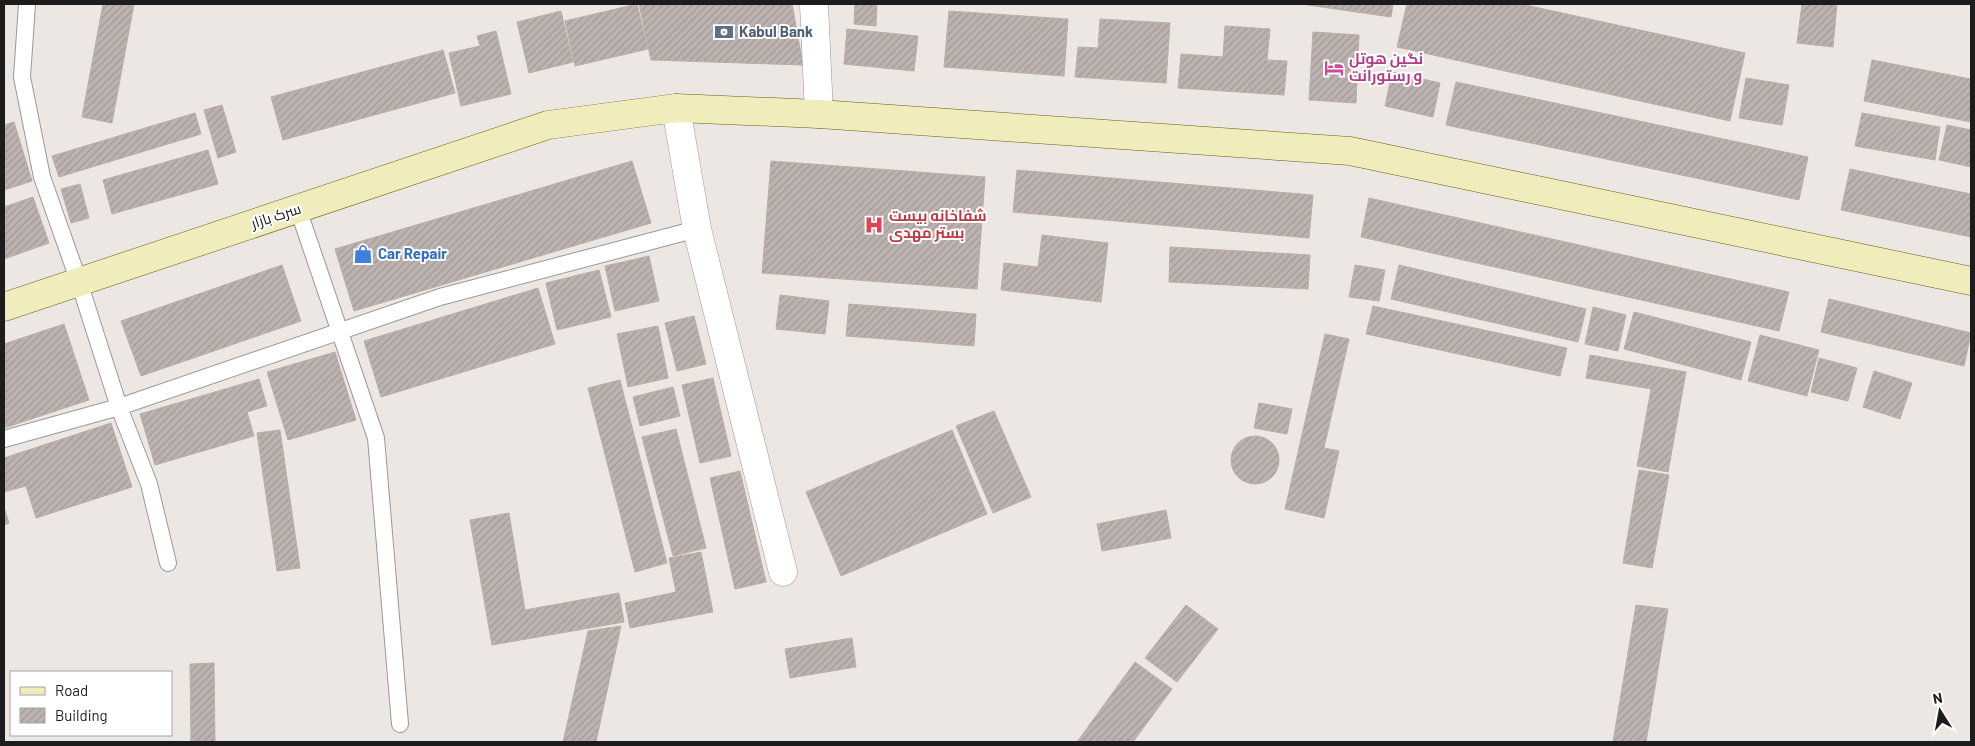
<svg xmlns="http://www.w3.org/2000/svg" width="1975" height="746" viewBox="0 0 1975 746" font-family="Barlow,Cairo,sans-serif">
<style>
.building{fill:url(#building-hatch);stroke:#bcada7}
.lines{fill:none;stroke-linecap:round;stroke-linejoin:round}
.service-casing{stroke:#999;stroke-width:18}
.minor-casing{stroke:#999;stroke-width:29}
.secondary-casing{stroke:#646111;stroke-width:29}
.service{stroke:#fff;stroke-width:16}
.minor{stroke:#fff;stroke-width:28}
.secondary{stroke:#f1ecbb;stroke-width:28}
.labels{text-anchor:middle;stroke-width:4;stroke-linejoin:round;paint-order:stroke}
.service-label{font-size:15px;font-weight:bold;fill:#4e5e75;stroke:#fff;text-anchor:start}
.hotel-label{font-size:15px;font-weight:bold;fill:#b23c85;stroke:#fff;text-anchor:start}
.street-label{font-size:15px;fill:#1c1c1c;stroke:#fff}
.health-label{font-size:15px;font-weight:bold;fill:#be3a42;stroke:#fff;text-anchor:start}
.shop-label{font-size:15px;font-weight:bold;fill:#366cbe;stroke:#fff;text-anchor:start}
</style>
<defs>
<pattern id="building-hatch" width="6" height="6" patternUnits="userSpaceOnUse" patternTransform="scale(1.25)"><rect width="6" height="6" fill="#bcb3b0"/><path d="M-1 1l2-2M0 6l6-6M5 7l2-2" fill="none" stroke="#a19997"/></pattern>
</defs>
<rect width="100%" height="100%" fill="#ece7e3"/>
<path class="building" d="M103 4H134L112 123 82 117Z
M637 4 648 49 575 66 565 21Z
M639 4H792L803 65 651 60Z
M855 4H877L876 26 854 24Z
M1301 4H1393L1391 17Z
M1407 4H1521L1745 53 1730 121 1397 47Z
M1802 4H1837L1833 47 1797 43Z
M561 11 573 62 529 73 517 22Z
M949 11 1068 19 1064 76 944 67Z
M1100 19 1170 23 1166 83 1075 77 1078 47 1098 48Z
M1225 26 1270 29 1267 60 1287 61 1284 95 1178 88 1181 54 1223 57Z
M847 29 918 36 914 71 844 64Z
M496 31 511 94 461 106 449 53 480 46 477 36Z
M1313 32 1359 35 1356 103 1309 100Z
M443 50 455 93 283 140 271 97Z
M1872 60 1971 79V122L1864 101Z
M1392 72 1440 83 1433 117 1385 106Z
M1746 78 1789 85 1782 125 1739 118Z
M1456 82 1808 157 1799 200 1446 125Z
M222 105 236 152 218 158 204 110Z
M195 113 201 134 59 177 52 156Z
M1862 113 1940 127 1935 160 1855 146Z
M14 122 32 181 4 190V125Z
M1947 125 1971 130V167L1939 160Z
M208 150 218 184 112 214 103 180Z
M632 161 651 223 354 311 335 249Z
M771 161 985 177 977 289 762 273Z
M1850 169 1971 194V237L1841 210Z
M1017 170 1313 195 1309 238 1013 212Z
M80 184 89 218 71 223 61 189Z
M33 197 49 243 4 259V207Z
M1369 198 1789 292 1779 331 1361 237Z
M1042 235 1108 243 1101 302 1001 290 1004 263 1038 267Z
M1170 247 1310 255 1308 289 1169 282Z
M649 256 659 301 615 311 605 266Z
M282 265 301 321 141 376 121 321Z
M1355 265 1385 270 1379 301 1349 297Z
M1399 265 1586 309 1578 342 1391 299Z
M599 270 611 317 557 330 546 283Z
M538 288 555 344 381 397 364 341Z
M780 295 829 301 825 334 776 329Z
M1829 299 1971 333 1964 366 1821 332Z
M849 304 976 314 974 346 846 336Z
M1373 306 1567 348 1560 376 1366 334Z
M1593 307 1626 315 1618 351 1585 344Z
M1634 312 1751 342 1741 380 1624 349Z
M694 316 706 364 677 371 665 323Z
M64 324 89 400 4 428V344Z
M658 326 668 378 628 387 617 334Z
M1325 334 1349 339 1324 448 1339 451 1324 518 1285 509Z
M1760 335 1819 350 1807 396 1748 381Z
M335 352 356 420 288 440 267 372Z
M1590 355 1686 372 1668 472 1637 466 1651 389 1586 378Z
M1819 358 1857 368 1848 401 1811 392Z
M1874 371 1912 383 1900 419 1863 407Z
M713 378 731 456 700 463 682 385Z
M259 379 267 406 247 412 254 436 155 465 140 414Z
M620 380 667 563 635 572 588 388Z
M673 387 680 416 640 426 633 397Z
M1259 403 1292 409 1287 434 1254 428Z
M994 411 1031 497 993 513 956 426Z
M111 423 132 487 36 518 26 486 4 492V458Z
M676 429 706 548 673 556 642 437Z
M280 430 300 568 277 571 257 433Z
M952 430 987 514 841 576 806 492Z
M1231 460a24 24 0 1 1 48 0a24 24 0 1 1-48 0Z
M1639 470 1669 475 1652 568 1623 563Z
M740 471 766 582 735 589 710 478Z
M4 507 9 523 4 525Z
M1166 510 1171 538 1102 551 1097 524Z
M509 513 525 610 619 593 624 622 492 645 470 520Z
M701 552 713 612 630 628 625 603 676 592 669 558Z
M1186 605 1218 629 1177 682 1145 658Z
M1636 605 1668 609 1646 742H1613Z
M621 626 596 742H563L588 631Z
M852 638 856 667 790 678 785 649Z
M1135 662 1172 689 1133 742H1077Z
M214 663 215 742H191L190 664Z"/>
<g class="lines">
<g class="service-casing">
<path id="service" d="M27 4 22 77 42 177 79 282 119 407 149 484 168 563
M298 209 376 438 400 724
M4 439 119 407 440 297 697 229"/>
</g>
<g class="minor-casing">
<path id="minor" d="M814 4 819 114
M676 108 697 229 783 572"/>
</g>
<g class="secondary-casing">
<path id="secondary" d="M4 307 548 125 676 108 819 114 1350 151 1971 281"/>
</g>
<use href="#service" class="service"/>
<use href="#minor" class="minor"/>
<use href="#secondary" class="secondary"/>
</g>
<defs>
<g id="bank-bare" transform="scale(1.5)"><path d="M-6-4H6V4H-6ZM0-2.3a2.3 2.3 0 1 0 0 4.6a2.3 2.3 0 1 0 0-4.6Z" fill="#5c6f8a" stroke="#fff" stroke-width="2.5" paint-order="stroke"/></g>
<g id="hotel-bare" transform="scale(1.5)"><path d="M-6-4.5h1.5V1H6V5H4.5V3h-9V5H-6ZM-4 0a1.8 1.8 0 1 1 3.6 0ZM.5 0V-2.5h3Q6-2.5 6 0Z" fill="#d1479c" stroke="#fff" stroke-width="2.5" paint-order="stroke"/></g>
<g id="hospital-bare" transform="scale(1.5)"><path d="M-5-5h3v3.5h4V-5h3V5h-3V1.5h-4V5h-3Z" fill="#e0444e" stroke="#fff" stroke-width="2.5" paint-order="stroke"/></g>
<g id="shop-bare" transform="scale(1.5)"><path d="M-5-2.5h2.3a2.7 3.5 0 0 1 5.4 0H5L5.5 6h-11ZM-1.5-2.5h3a1.5 2.3 0 0 0-3 0Z" fill="#3f7fe0" stroke="#fff" stroke-width="2.5" paint-order="stroke"/></g>
</defs>
<g fill-rule="evenodd">
<use href="#bank-bare" x="724" y="32"/>
<use href="#hotel-bare" x="1334" y="68"/>
<use href="#hospital-bare" x="874" y="225"/>
<use href="#shop-bare" x="363" y="254"/>
</g>
<g class="labels">
<g class="service-label">
<text x="739" y="37">Kabul Bank</text>
</g>
<g class="hotel-label">
<text x="1349" y="64">نگین هوتل<tspan x="1349" dy="17">و رستورانت</tspan></text>
</g>
<g class="street-label">
<text transform="translate(276 216) rotate(-18)" y="5">سرک بازار</text>
</g>
<g class="health-label">
<text x="889" y="221">شفاخانه بیست<tspan x="889" dy="17">بستر مهدی</tspan></text>
</g>
<g class="shop-label">
<text x="378" y="259">Car Repair</text>
</g>
</g>
<rect width="1975" height="746" fill="none" stroke="#1c1c1c" stroke-width="10"/>
<rect x="10" y="671" width="162" height="65" fill="#ffffff" stroke="#a4a4a4"/>
<rect x="20" y="687" width="25" height="8" fill="#f1ecbb" stroke="#a4a4a4"/>
<text x="55" y="696" font-size="15" fill="#1c1c1c">Road</text>
<rect x="20" y="708" width="25" height="15" fill="url(#building-hatch)" stroke="#a4a4a4"/>
<text x="55" y="721" font-size="15" fill="#1c1c1c">Building</text>
<g transform="translate(1940 711) rotate(349)" stroke="#ffffff" stroke-width="4" paint-order="stroke">
<path d="M0-4L9 19L0 12L-9 19Z" fill="#1c1c1c"/>
<text y="-8" font-size="14" font-weight="bold" text-anchor="middle" fill="#1c1c1c">N</text>
</g>
</svg>
